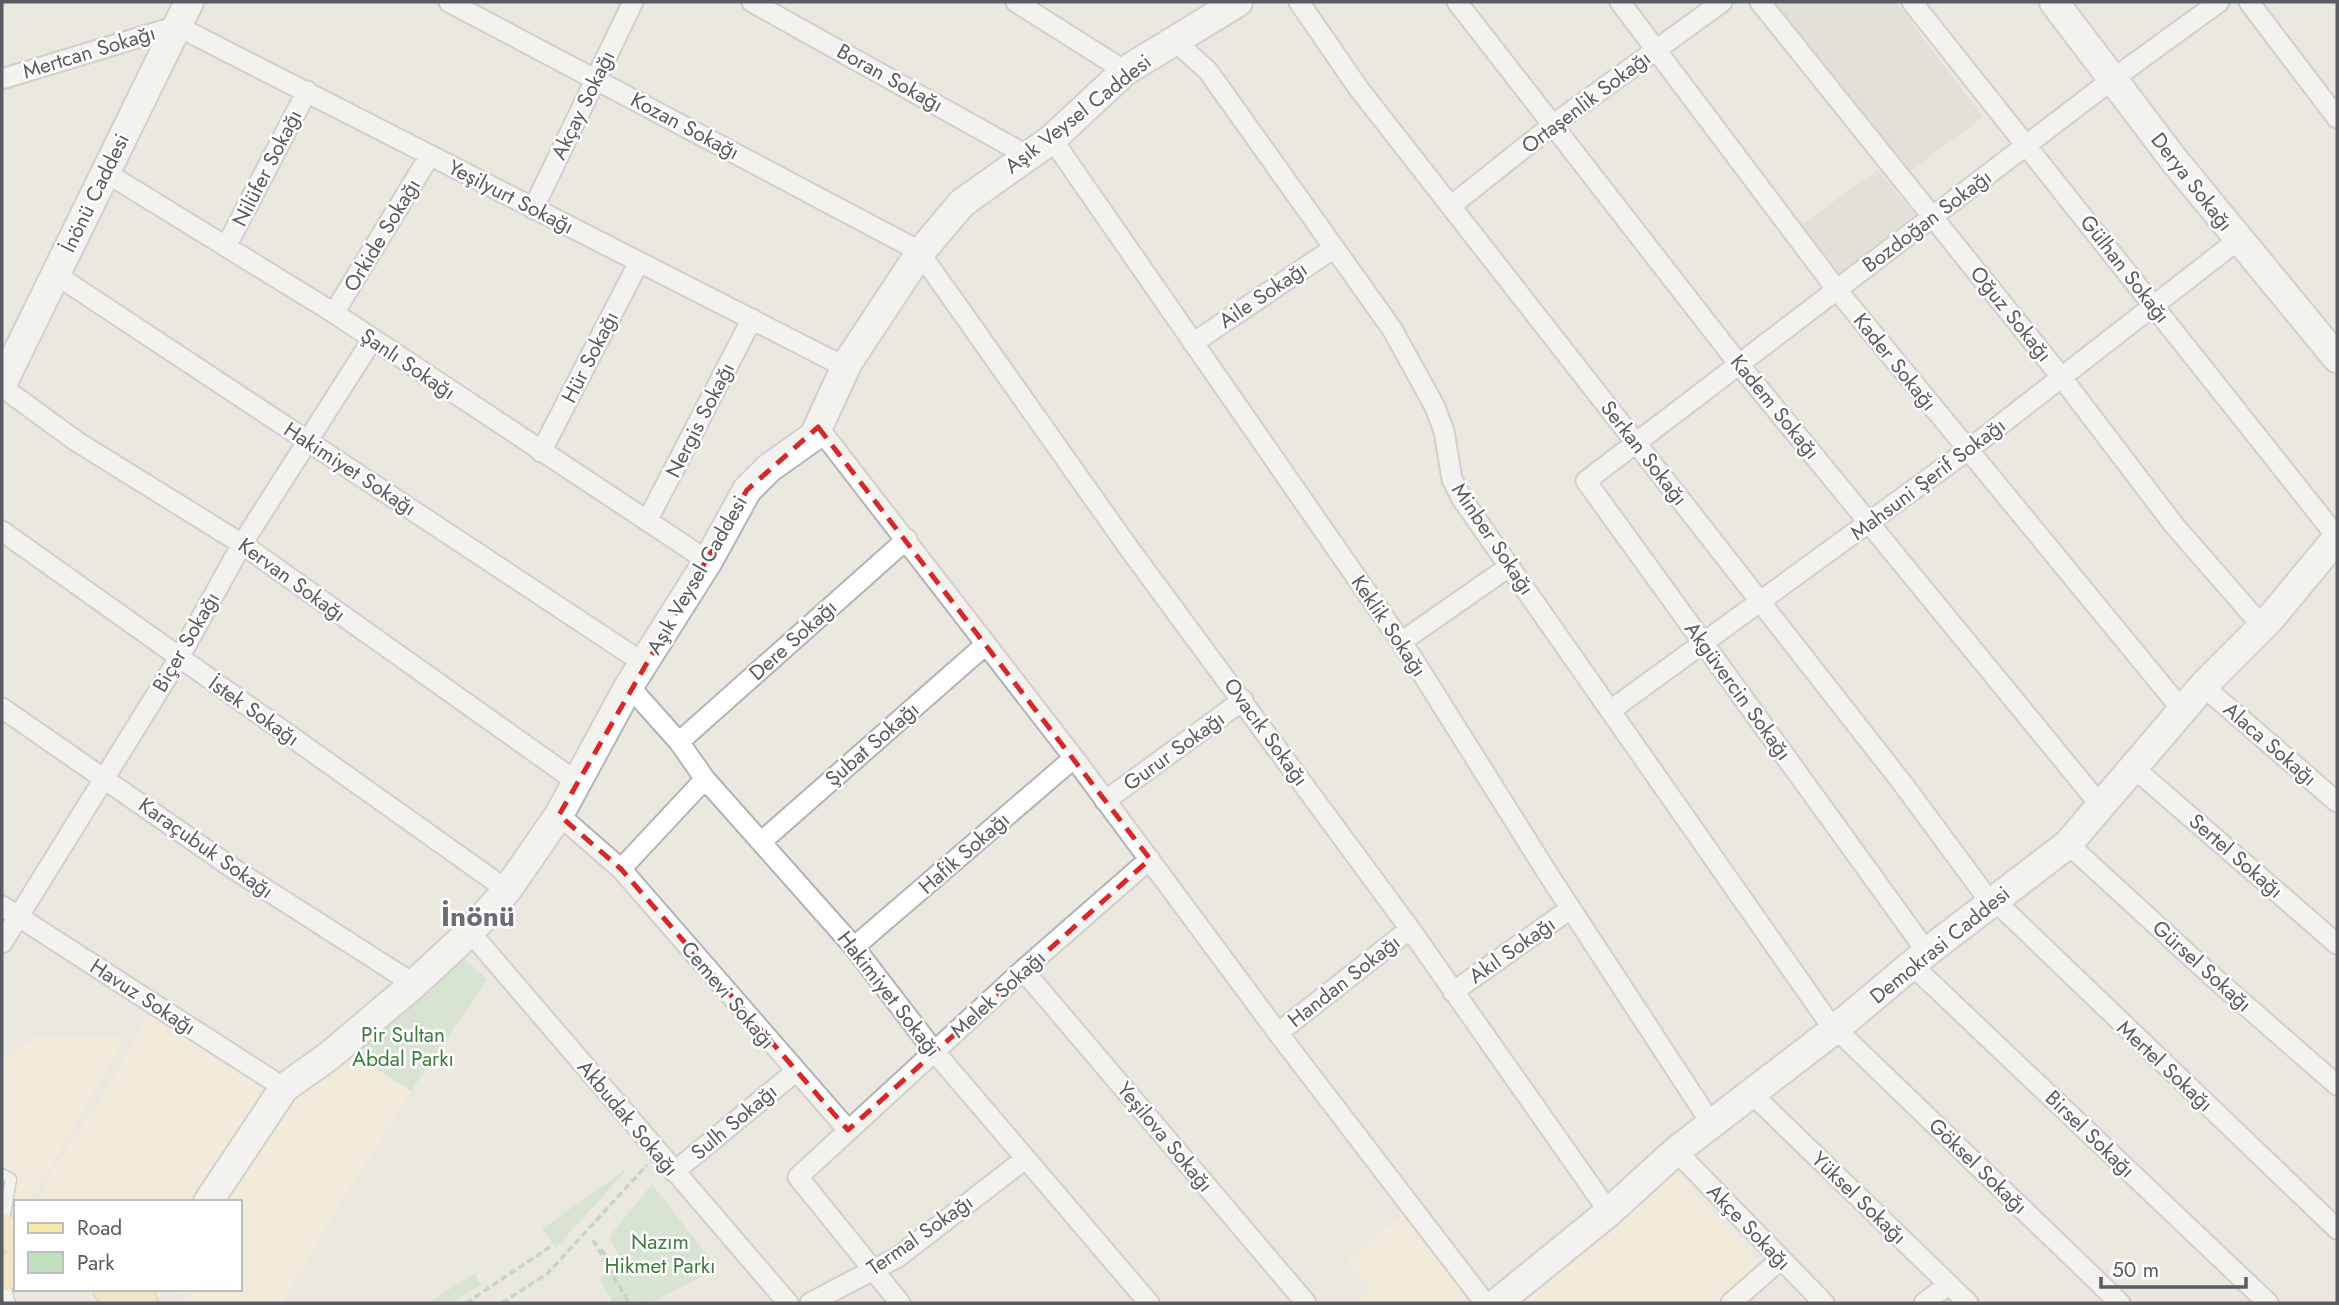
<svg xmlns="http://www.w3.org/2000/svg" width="2339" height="1305" viewBox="0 0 2339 1305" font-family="Jost,sans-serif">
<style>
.commercial{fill:#faf0d6}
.education{fill:#dad7cf}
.green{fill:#c0e0be}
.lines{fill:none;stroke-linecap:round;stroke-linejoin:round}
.lane-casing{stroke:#b1b3b7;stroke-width:13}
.street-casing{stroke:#b1b3b7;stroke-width:23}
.secondary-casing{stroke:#b2b5ba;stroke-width:32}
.primary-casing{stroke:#e3b961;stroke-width:35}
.path{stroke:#99c1a2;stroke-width:3.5;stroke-dasharray:7 3.5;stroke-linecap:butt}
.lane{stroke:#fff;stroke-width:10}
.street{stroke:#fff;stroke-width:19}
.secondary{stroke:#fff;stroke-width:28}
.primary{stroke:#f7e7a9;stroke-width:32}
.marked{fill:none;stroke:#d62828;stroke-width:5;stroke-dasharray:14 9;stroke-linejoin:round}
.labels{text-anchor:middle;stroke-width:5;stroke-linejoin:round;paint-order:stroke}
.street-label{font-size:21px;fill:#595c60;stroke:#fff}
.park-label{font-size:21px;fill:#3b7d3b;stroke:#fff}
.district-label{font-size:28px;font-weight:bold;fill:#6a6e72;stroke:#fff}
</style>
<rect width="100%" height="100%" fill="#ebe8e0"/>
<path class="commercial" d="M149 1015 263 1088 193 1202H39L50 1173 100 1101Z
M37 1036 125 1038 30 1202 16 1204 2 1199V1061Z
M351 1052 411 1091 338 1207 282 1303H200L175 1289H240V1202H215L288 1104Z
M1674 1169 1759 1262 1715 1303H1514Z
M1404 1214 1468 1295 1459 1303H1356L1371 1290 1348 1260Z"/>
<path class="education" d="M1773 2H1896L1983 117 1907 173Z
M1878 170 1918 219 1839 280 1799 226Z"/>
<path class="green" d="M459 954 487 980 411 1091 351 1052Z
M629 1167 556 1248 542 1229Z
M652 1184 717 1268 651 1303H613L600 1279 623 1262 609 1237Z
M475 1273 481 1285 451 1303H428Z"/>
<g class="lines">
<g class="lane-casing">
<path id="lane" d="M2 1174 11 1179 3 1226
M2 1278 10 1303"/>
</g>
<g class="street-casing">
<path id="street" d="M449 2 921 252
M752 2 1028 156
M1016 2 1125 71
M1299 2 1359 89 1903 784 1991 903
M1457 2 1738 363 2101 806
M1620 2 1837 290 2183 711
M1760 2 2062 378 2174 525 2262 626
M1912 2 2337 537
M2249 2 2337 118
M1175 41 1208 71 1392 329 1435 407 1444 431 1452 479 1462 499 1834 1030
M2 79 177 26 845 367
M1052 139 1413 659 1550 877 1711 1123
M105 172 334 313 708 561
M1452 205 1554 124 1722 2
M533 209 633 2
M227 245 307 91
M920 253 1128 547 1410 929 1609 1212
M55 274 645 664
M334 313 429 157
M1193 343 1334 248
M2 387 76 441 242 544 577 782
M818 427 1074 758 1278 1033 1485 1303
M541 452 639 262
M647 521 752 319
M2 531 507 890
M1401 642 1510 566
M629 686 679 742 705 779 854 947 934 1051 1149 1303
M2203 686 2337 802
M2 708 234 869 414 984
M1611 710 1968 450 2238 240
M679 742 907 539
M2134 768 2337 944
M1105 801 1243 700
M559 815 621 869 848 1130
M761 842 984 646
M2068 844 2212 976 2337 1085
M621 869 705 779
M1995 901 2337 1229
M2 906 284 1088
M470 932 788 1303
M2 943 179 658 242 544 372 340
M854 947 1074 758
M1927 952 1586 481 2113 79 2219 2
M1912 965 2268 1303
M1023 970 1306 1303
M1453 992 1570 909
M1836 1029 2120 1303
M1278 1033 1410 929
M1751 1093 1968 1303
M1676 1151 1824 1303
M674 1172 794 1073
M810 1303 898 1257 1025 1159
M900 1303 798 1177 1023 970 1150 859
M1731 1303 1780 1260
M1924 1303 1948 1285"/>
</g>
<g class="secondary-casing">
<path id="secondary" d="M2054 2 2174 160 2337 358
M2 384 189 2
M208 1202 284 1088 329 1056 414 984 470 932 507 890 559 815 629 686 708 561 747 490 769 468 814 436 848 362 920 253 962 203 1052 139 1125 71 1238 2
M1497 1303 1609 1212 1676 1151 1834 1030 1927 952 2068 844 2203 686 2269 620 2337 538"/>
</g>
<g class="primary-casing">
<path id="primary" d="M2 1230 16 1238
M2 1275 16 1266
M110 1289 141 1303"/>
</g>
<path class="path" d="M593 1240 629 1303
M601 1249 613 1267
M466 1303 550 1247
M502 1303 548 1273 647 1165
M643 1303H644"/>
<use href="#lane" class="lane"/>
<use href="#street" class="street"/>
<use href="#secondary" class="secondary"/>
<use href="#primary" class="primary"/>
</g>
<path d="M0 0H2339V1305H0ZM818 427 1150 859 848 1130 621 869 559 815 747 490Z" fill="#ebe8e0" fill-opacity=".55" fill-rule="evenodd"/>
<path class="marked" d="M818 427 1150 859 848 1130 621 869 559 815 747 490Z"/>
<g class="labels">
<g class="street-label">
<text transform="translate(89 52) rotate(-17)" y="7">Mertcan Sokağı</text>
<text transform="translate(890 78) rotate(29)" y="7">Boran Sokağı</text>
<text transform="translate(1586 102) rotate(-37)" y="7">Ortaşenlik Sokağı</text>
<text transform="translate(583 105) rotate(-64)" y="7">Akçay Sokağı</text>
<text transform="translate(1078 114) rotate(-38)" y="7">Aşık Veysel Caddesi</text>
<text transform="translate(685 126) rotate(28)" y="7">Kozan Sokağı</text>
<text transform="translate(267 168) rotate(-63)" y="7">Nilüfer Sokağı</text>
<text transform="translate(2192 182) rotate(52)" y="7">Derya Sokağı</text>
<text transform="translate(95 193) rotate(-64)" y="7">İnönü Caddesi</text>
<text transform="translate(511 197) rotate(27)" y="7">Yeşilyurt Sokağı</text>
<text transform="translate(1927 221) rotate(-37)" y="7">Bozdoğan Sokağı</text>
<text transform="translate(382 235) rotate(-59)" y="7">Orkide Sokağı</text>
<text transform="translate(2125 269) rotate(52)" y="7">Gülhan Sokağı</text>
<text transform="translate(1263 295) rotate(-34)" y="7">Aile Sokağı</text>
<text transform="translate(2011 314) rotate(51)" y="7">Oğuz Sokağı</text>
<text transform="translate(590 357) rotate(-63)" y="7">Hür Sokağı</text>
<text transform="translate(1895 362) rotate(51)" y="7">Kader Sokağı</text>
<text transform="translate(408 364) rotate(34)" y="7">Şanlı Sokağı</text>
<text transform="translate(1775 407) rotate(51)" y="7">Kadem Sokağı</text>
<text transform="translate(700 420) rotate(-63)" y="7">Nergis Sokağı</text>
<text transform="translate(1644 453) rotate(52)" y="7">Serkan Sokağı</text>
<text transform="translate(350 469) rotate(33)" y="7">Hakimiyet Sokağı</text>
<text transform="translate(1928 479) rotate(-37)" y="7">Mahsuni Şerif Sokağı</text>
<text transform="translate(1493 539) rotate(56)" y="7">Minber Sokağı</text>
<text transform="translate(697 575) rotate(-60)" y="7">Aşık Veysel Caddesi</text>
<text transform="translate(292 580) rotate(36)" y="7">Kervan Sokağı</text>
<text transform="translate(1389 626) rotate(56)" y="7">Keklik Sokağı</text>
<text transform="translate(793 640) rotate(-42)" y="7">Dere Sokağı</text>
<text transform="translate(186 642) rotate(-60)" y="7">Biçer Sokağı</text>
<text transform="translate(1738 691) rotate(54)" y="7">Akgüvercin Sokağı</text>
<text transform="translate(254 711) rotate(35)" y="7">İstek Sokağı</text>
<text transform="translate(1266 732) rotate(54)" y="7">Ovacık Sokağı</text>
<text transform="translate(872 744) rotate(-41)" y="7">Şubat Sokağı</text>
<text transform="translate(2270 744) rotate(41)" y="7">Alaca Sokağı</text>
<text transform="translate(1174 751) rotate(-36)" y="7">Gurur Sokağı</text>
<text transform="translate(206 848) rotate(35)" y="7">Karaçubuk Sokağı</text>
<text transform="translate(964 853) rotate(-41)" y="7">Hafik Sokağı</text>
<text transform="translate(2236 856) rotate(41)" y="7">Sertel Sokağı</text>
<text transform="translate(1940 945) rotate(-39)" y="7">Demokrasi Caddesi</text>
<text transform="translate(1512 950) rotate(-35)" y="7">Akıl Sokağı</text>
<text transform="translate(2202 966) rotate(42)" y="7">Gürsel Sokağı</text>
<text transform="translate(1344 981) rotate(-38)" y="7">Handan Sokağı</text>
<text transform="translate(889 994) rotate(52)" y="7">Hakimiyet Sokağı</text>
<text transform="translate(998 994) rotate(-42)" y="7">Melek Sokağı</text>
<text transform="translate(728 995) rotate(50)" y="7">Cemevi Sokağı</text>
<text transform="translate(143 997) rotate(33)" y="7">Havuz Sokağı</text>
<text transform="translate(2165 1066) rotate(43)" y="7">Mertel Sokağı</text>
<text transform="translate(628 1118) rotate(50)" y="7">Akbudak Sokağı</text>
<text transform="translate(734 1122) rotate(-40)" y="7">Sulh Sokağı</text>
<text transform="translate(2090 1134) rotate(44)" y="7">Birsel Sokağı</text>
<text transform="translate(1165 1137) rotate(50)" y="7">Yeşilova Sokağı</text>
<text transform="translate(1978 1166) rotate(44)" y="7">Göksel Sokağı</text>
<text transform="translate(1859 1198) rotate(44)" y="7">Yüksel Sokağı</text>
<text transform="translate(1749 1227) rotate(46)" y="7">Akçe Sokağı</text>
<text transform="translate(920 1235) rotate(-35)" y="7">Termal Sokağı</text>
</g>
<g class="park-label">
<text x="403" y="1042">Pir Sultan<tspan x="403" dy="24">Abdal Parkı</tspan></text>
<text x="660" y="1249">Nazım<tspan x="660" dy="24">Hikmet Parkı</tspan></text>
</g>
<g class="district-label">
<text x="478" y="926">İnönü</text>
</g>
</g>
<rect width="2339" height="1305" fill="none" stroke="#595c60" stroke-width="7"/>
<rect x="14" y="1200" width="228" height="91" fill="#ffffff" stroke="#bdbebf" stroke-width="2"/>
<rect x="28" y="1223" width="35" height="10" fill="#f7e7a9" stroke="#bdbebf" stroke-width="2"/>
<text x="77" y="1235" font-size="21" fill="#595c60">Road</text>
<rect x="28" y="1252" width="35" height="21" fill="#c0e0be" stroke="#bdbebf" stroke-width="2"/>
<text x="77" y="1270" font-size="21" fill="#595c60">Park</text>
<path d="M2101 1277v10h145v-10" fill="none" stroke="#595c60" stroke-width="3.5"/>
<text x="2112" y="1277" font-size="21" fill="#595c60" stroke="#ffffff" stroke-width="5" paint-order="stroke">50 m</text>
</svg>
